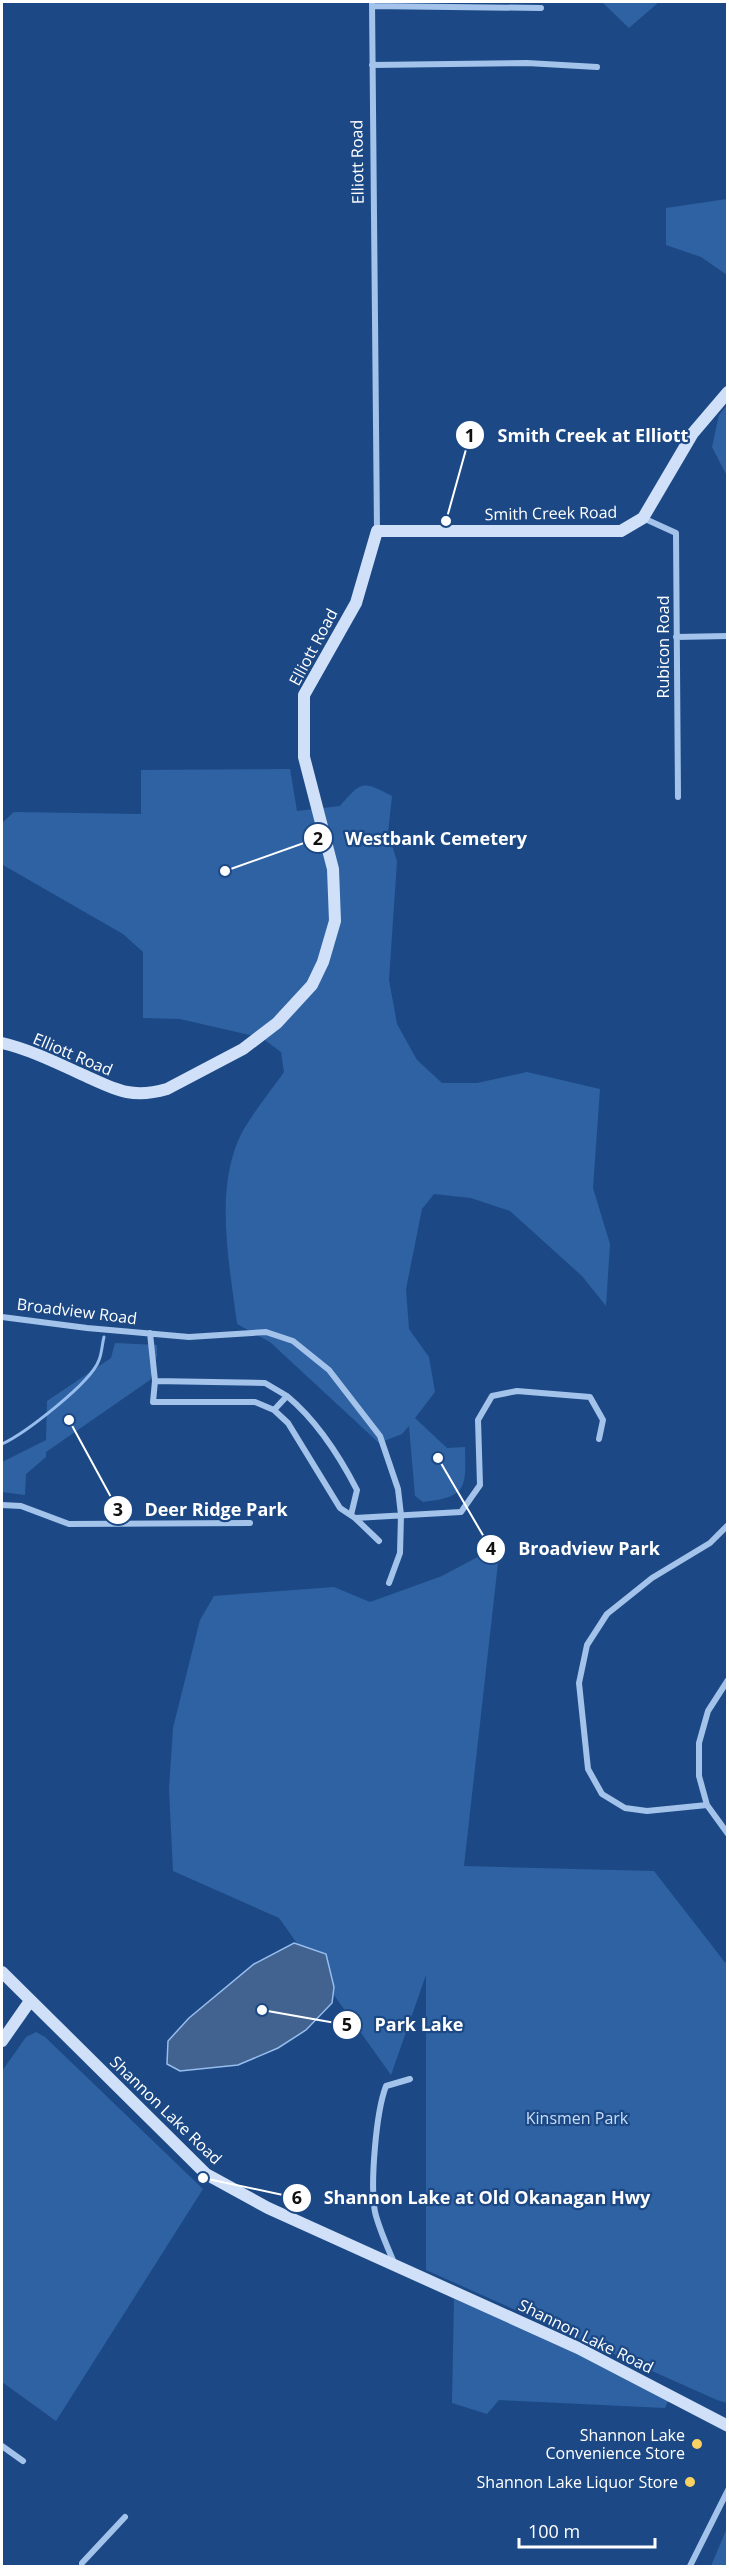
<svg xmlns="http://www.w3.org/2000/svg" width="729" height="2568" viewBox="0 0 729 2568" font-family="'Open Sans',sans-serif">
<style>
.green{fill:#2f62a3}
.water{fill:#42628f;stroke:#96bded;stroke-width:1.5}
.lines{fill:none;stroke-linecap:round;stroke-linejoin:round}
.stream{stroke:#96bded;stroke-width:3}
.street{stroke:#a3c3eb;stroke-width:6}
.secondary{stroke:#cfe0f8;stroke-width:12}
.poi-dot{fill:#fbd161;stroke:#1c4985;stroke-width:2}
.labels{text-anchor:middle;stroke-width:4.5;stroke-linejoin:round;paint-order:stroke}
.street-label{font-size:16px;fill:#fff;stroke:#1c4985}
.park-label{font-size:16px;fill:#c8ddf8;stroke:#1c4985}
.poi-label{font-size:16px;fill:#fff;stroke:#1c4985;text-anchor:end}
.leader{fill:none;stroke:#fff;stroke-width:2}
.callout-dot{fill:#fff;stroke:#1c4985;stroke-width:2}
.mark-label{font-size:18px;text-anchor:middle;font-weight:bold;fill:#111}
.callout-label{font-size:18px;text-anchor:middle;font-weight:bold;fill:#fff;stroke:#1c4985;stroke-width:4.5;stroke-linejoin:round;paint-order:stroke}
</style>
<rect width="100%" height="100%" fill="#1c4985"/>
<path class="green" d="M602 2H659L629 28Z
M727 199V275L701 257 666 245V208Z
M727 405V476L712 447 719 415Z
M290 769 297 811 340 806C362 780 363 781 392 796L388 833 397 861 389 980 397 1024 417 1060 442 1083H477L527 1072 600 1089 593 1188 610 1244 606 1306 582 1276 510 1211 471 1198 434 1194 422 1209 406 1289 409 1329 429 1357 435 1392 415 1418 447 1448 465 1447C466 1489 467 1497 423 1502L415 1496 409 1426 402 1434 379 1443 270 1342 237 1324C230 1268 215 1195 238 1141 247 1120 270 1092 284 1072L281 1052 262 1038 180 1019 143 1018V952L123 934 3 865 2 823 14 812 141 814V770Z
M115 1343 157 1345V1355L150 1380 46 1452V1457L26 1474 25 1495 2 1492V1462L46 1440 47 1401 111 1358Z
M500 1545 464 1866 654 1871 727 1965V2403L717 2400 426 2270V1975L391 2075 279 1918 173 1871 169 1789 173 1728 200 1620 214 1596 334 1587 370 1602 442 1576Z
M36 2032 45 2037 203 2189 56 2421 2 2382V2071L26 2037Z
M454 2299 529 2329 669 2399 665 2408 499 2400 487 2414 452 2403Z
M727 2528V2566H711Z"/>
<path class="water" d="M294 1943 326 1954 334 1987 332 2003 306 2030 278 2048 238 2065 180 2071 167 2064 168 2041 189 2018 254 1964Z"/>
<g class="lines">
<path class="stream" d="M2 1444C24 1434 91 1383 99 1360 102 1353 102 1344 104 1337"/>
<path class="street" d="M372 2 377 531
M372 6 541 8
M372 65 527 63 597 67
M643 518 676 533 678 797
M676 637 728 636
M2 1317 87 1328 189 1337 266 1332 293 1341 329 1370 380 1436 398 1489 401 1515 400 1553 389 1583
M150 1333 155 1381 153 1402H255L274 1410 287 1396C316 1420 340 1457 357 1490L351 1515
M155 1381 265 1383 287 1396
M274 1410 288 1423 340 1508 355 1518 461 1512 480 1485 478 1420 492 1396 517 1391 590 1397 603 1420 599 1439
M2 1505 21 1506 69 1524 250 1523
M355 1518 379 1541
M728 1680 708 1711 699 1743V1776L707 1805 728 1834
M707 1805 647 1811 625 1808 602 1794 588 1769 579 1683 587 1645 607 1614 652 1578 710 1543 728 1525
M395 2265C388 2248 379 2229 375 2212 370 2184 376 2112 386 2086L410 2079
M2 2446 23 2461
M82 2566V2563L125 2517
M690 2566 728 2490"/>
<path class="secondary" d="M2 1043C28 1049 55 1062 79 1073 113 1088 129 1100 167 1089L243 1049 277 1023 312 985 323 962 335 921 333 869 304 757V695L356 603 377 531H621L643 518 693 433 728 392
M2 1972 206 2174 268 2208 578 2348 728 2426
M2 2041 30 2001"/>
</g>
<g class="poi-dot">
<circle cx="697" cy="2444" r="6"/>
<circle cx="690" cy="2482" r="6"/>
</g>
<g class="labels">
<g class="street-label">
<text transform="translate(357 162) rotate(-91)" y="6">Elliott Road</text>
<text transform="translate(551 513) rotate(-1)" y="6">Smith Creek Road</text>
<text transform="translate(313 647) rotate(-62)" y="6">Elliott Road</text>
<text transform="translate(663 647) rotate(-90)" y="6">Rubicon Road</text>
<text transform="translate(73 1054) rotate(23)" y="6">Elliott Road</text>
<text transform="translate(77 1311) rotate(7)" y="6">Broadview Road</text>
<text transform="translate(166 2110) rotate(44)" y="6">Shannon Lake Road</text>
<text transform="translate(586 2336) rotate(26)" y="6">Shannon Lake Road</text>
</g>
<g class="park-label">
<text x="577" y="2124">Kinsmen Park</text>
</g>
<g class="poi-label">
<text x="685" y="2441">Shannon Lake<tspan x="685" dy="18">Convenience Store</tspan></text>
<text x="678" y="2488">Shannon Lake Liquor Store</text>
</g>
</g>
<path class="leader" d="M446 521L470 435M225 871L318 838M69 1420L118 1510M438 1458L491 1549M262 2010L347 2025M203 2178L297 2198"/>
<g class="callout-dot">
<circle cx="446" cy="521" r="6"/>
<circle cx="225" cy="871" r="6"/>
<circle cx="69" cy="1420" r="6"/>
<circle cx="438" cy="1458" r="6"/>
<circle cx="262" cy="2010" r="6"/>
<circle cx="203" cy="2178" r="6"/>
<circle cx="470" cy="435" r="15"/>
<circle cx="318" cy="838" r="15"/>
<circle cx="118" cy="1510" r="15"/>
<circle cx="491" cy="1549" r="15"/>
<circle cx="347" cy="2025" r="15"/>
<circle cx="297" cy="2198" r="15"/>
</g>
<g class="mark-label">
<text x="470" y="442">1</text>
<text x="318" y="845">2</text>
<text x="118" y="1516">3</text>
<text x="491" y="1555">4</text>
<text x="347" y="2031">5</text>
<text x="297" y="2204">6</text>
</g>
<g class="callout-label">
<text x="593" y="442">Smith Creek at Elliott</text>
<text x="436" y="845">Westbank Cemetery</text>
<text x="216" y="1516">Deer Ridge Park</text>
<text x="589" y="1555">Broadview Park</text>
<text x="419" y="2031">Park Lake</text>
<text x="487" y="2204">Shannon Lake at Old Okanagan Hwy</text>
</g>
<rect width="729" height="2568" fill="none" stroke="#ffffff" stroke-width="6"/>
<path d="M519 2538v9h136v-9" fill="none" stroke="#ffffff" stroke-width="3"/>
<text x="528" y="2538" font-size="18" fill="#ffffff" stroke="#1c4985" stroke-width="4.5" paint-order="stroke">100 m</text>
</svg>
